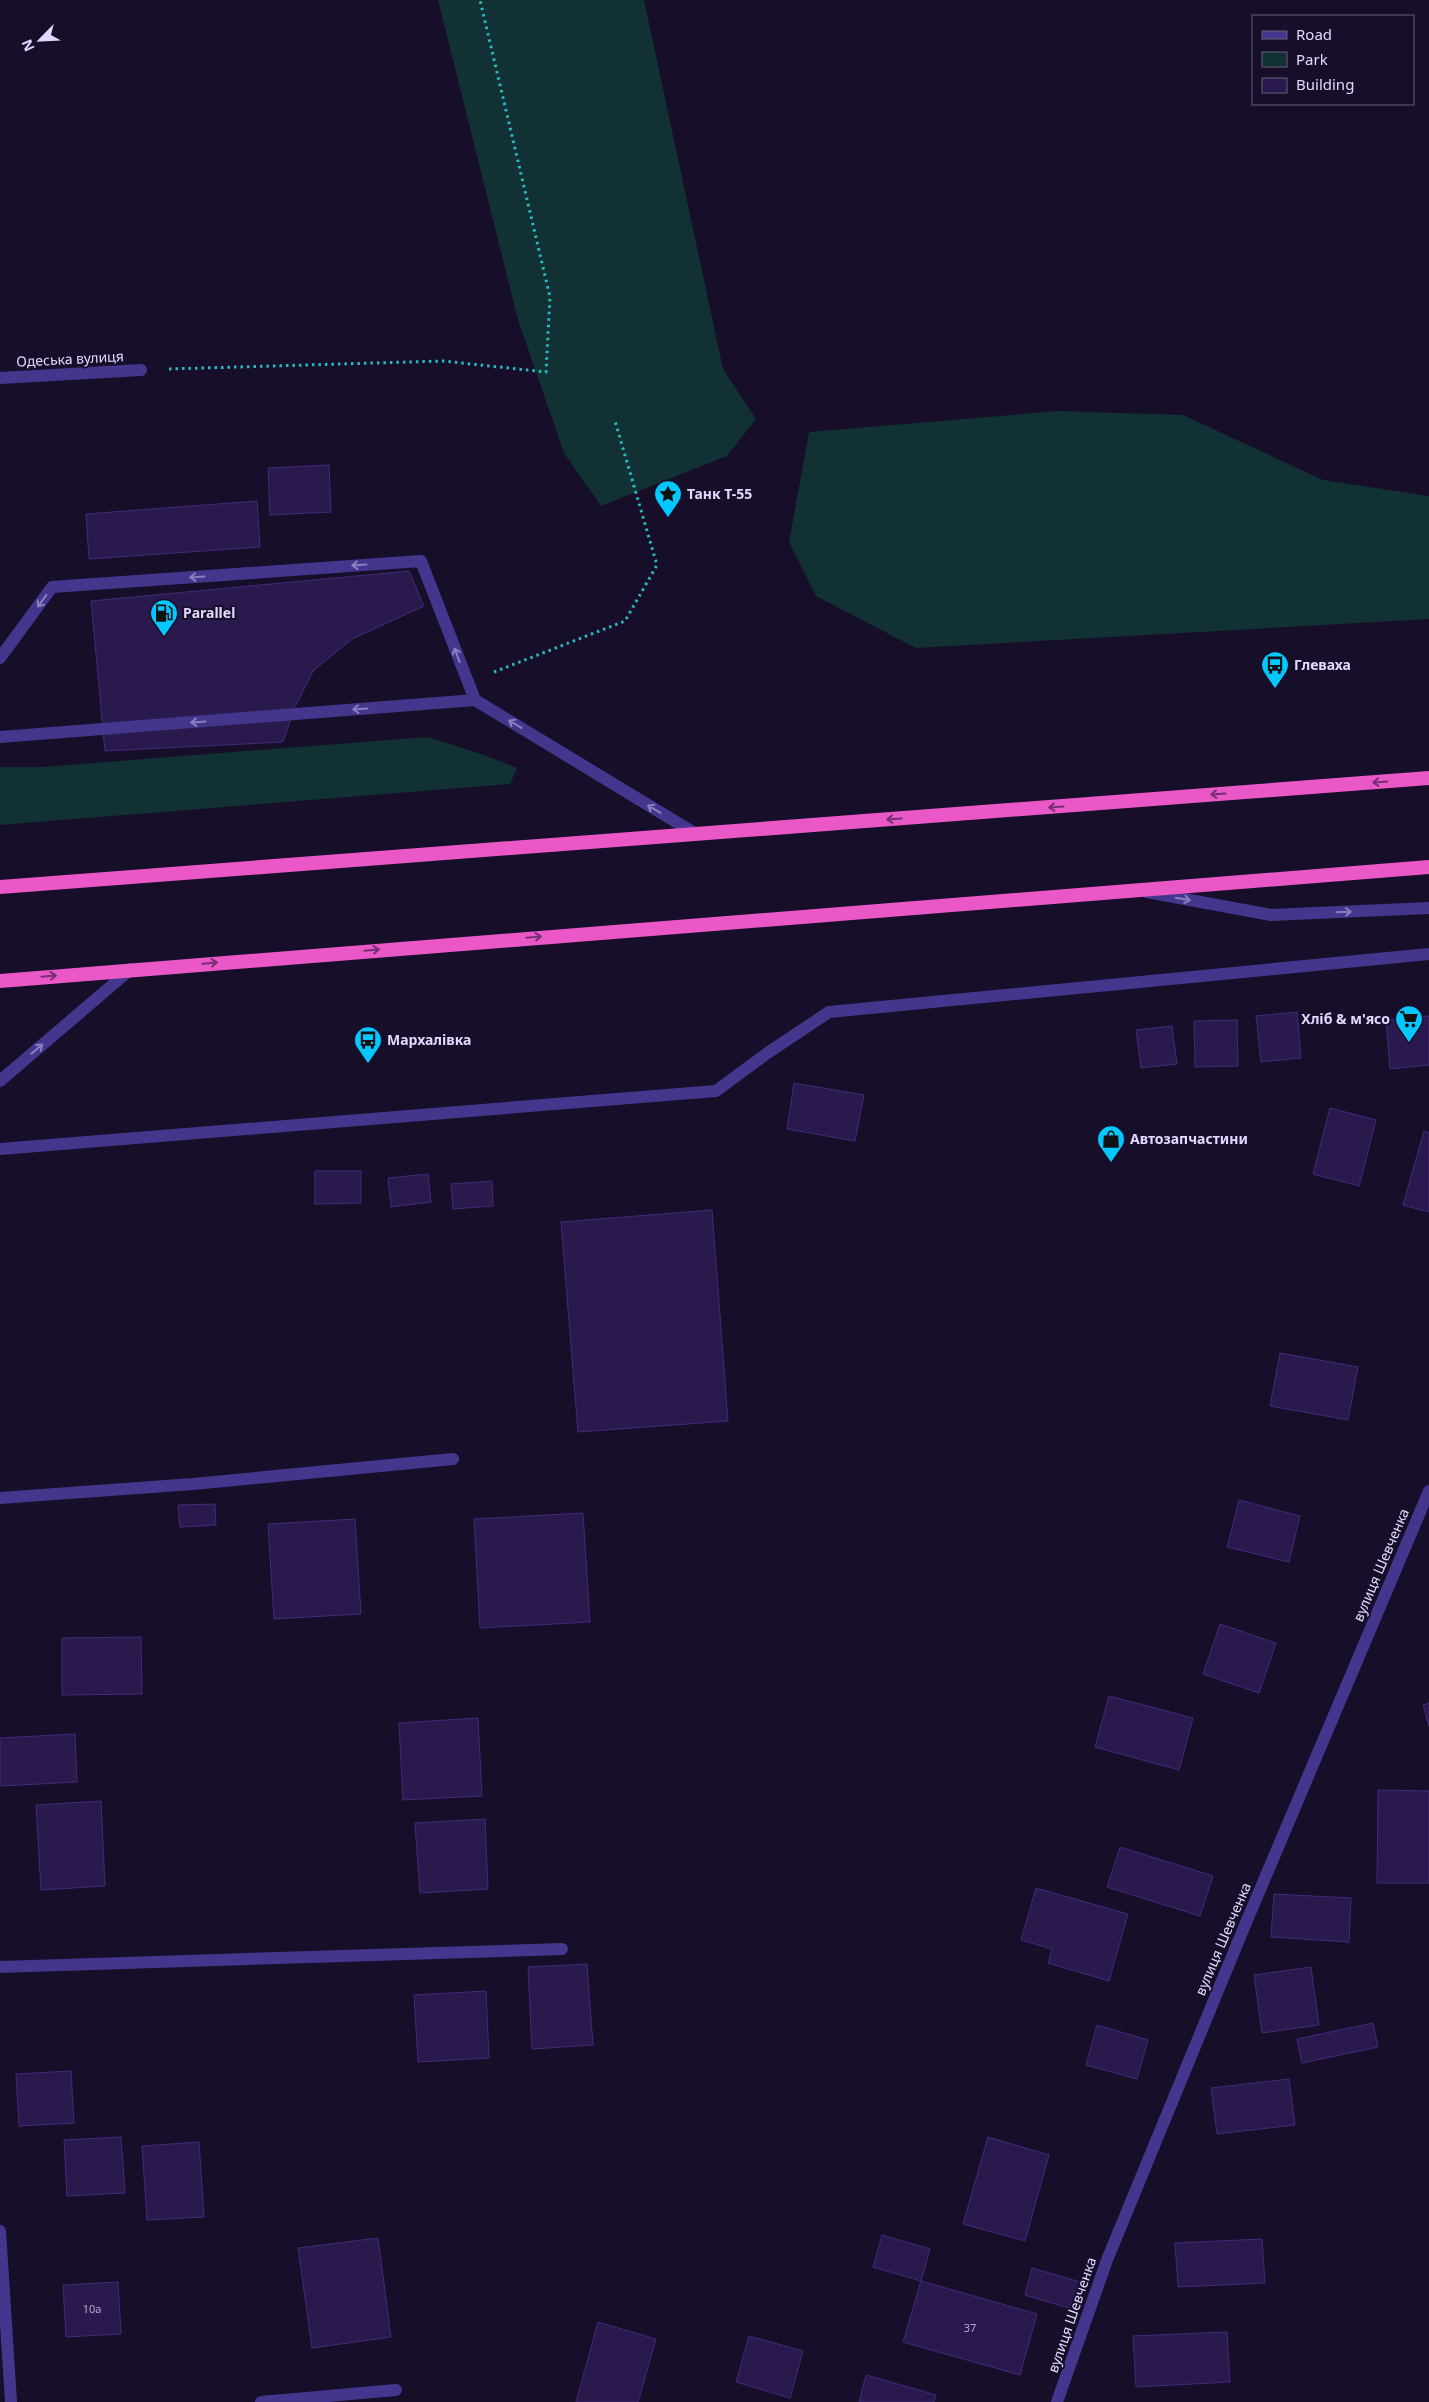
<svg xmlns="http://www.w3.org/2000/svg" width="1429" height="2402" viewBox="0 0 1429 2402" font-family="'Noto Sans',sans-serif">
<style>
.green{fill:#113134}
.building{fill:#2a194c;stroke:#432a7a}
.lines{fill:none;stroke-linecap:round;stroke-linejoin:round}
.path{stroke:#27bac3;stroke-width:3;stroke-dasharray:2.5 4;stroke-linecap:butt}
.service{stroke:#44368c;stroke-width:12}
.minor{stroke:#44368c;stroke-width:12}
.trunk{stroke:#ea58c8;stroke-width:14}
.oneway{stroke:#8b7ec0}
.oneway2{stroke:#762f71}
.labels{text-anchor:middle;stroke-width:4;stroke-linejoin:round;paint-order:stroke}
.number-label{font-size:11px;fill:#b3a8d2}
.street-label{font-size:14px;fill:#e1d7ff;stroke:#170e2a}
.poi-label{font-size:14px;font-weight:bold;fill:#e1d7ff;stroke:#170e2a;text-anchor:start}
</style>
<rect width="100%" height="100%" fill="#170e2a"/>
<path class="green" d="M438 0H644L723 369 756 419 727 456 601 506 564 453 518 320Z
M1059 411 1183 415 1323 480 1429 496V619L916 648 816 596 789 542 809 432Z
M428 737 481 754 517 768 510 784 0 825V767H42Z"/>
<path class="building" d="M329 465 331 512 270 515 268 468Z
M257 501 260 547 89 559 86 514Z
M409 571 424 606 352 639 313 671 294 709 283 742 105 751 91 601Z
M1297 1012 1301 1058 1261 1062 1256 1016Z
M1429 1016V1065L1390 1069 1386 1020Z
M1237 1020 1238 1066 1195 1067 1194 1021Z
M1172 1026 1177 1064 1141 1068 1136 1030Z
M794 1083 864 1095 855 1141 787 1129Z
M1330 1108 1376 1120 1359 1186 1313 1174Z
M1424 1131 1429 1133V1212L1403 1205Z
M315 1171H361V1203L315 1204Z
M428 1174 431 1202 391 1207 388 1178Z
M492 1181 493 1206 453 1209 451 1184Z
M712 1210 728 1421 578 1432 561 1222Z
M1280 1353 1358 1367 1348 1420 1270 1406Z
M1239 1500 1300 1516 1289 1562 1227 1547Z
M215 1504 216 1525 180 1527 178 1505Z
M583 1513 590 1622 480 1628 474 1519Z
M355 1519 361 1614 274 1619 268 1524Z
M1220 1624 1276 1643 1259 1693 1203 1674Z
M141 1637 142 1694 62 1695V1638Z
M1109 1696 1193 1718 1179 1770 1095 1747Z
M1429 1703V1726L1423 1705Z
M478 1718 482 1796 403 1800 399 1723Z
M75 1734 77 1782 0 1786V1738Z
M1378 1790 1429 1791V1883H1377Z
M101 1801 105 1886 41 1890 36 1805Z
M485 1819 488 1889 420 1893 415 1823Z
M1120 1847 1213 1876 1200 1916 1107 1887Z
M1036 1888 1128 1914 1109 1981 1048 1963 1052 1949 1021 1940Z
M1274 1894 1351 1898 1349 1942 1271 1937Z
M587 1964 593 2045 532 2049 528 1967Z
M1311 1967 1319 2025 1262 2033 1254 1975Z
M486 1991 489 2058 418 2062 414 1995Z
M1373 2023 1378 2047 1302 2063 1297 2039Z
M1097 2025 1148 2040 1137 2079 1086 2065Z
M71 2071 74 2123 19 2126 16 2074Z
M1289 2079 1295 2125 1217 2134 1211 2088Z
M121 2137 125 2193 67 2196 64 2140Z
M988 2137 1049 2155 1025 2241 963 2224Z
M199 2142 204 2217 147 2220 142 2146Z
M882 2235 930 2249 921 2281 873 2267Z
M378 2238 391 2337 312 2348 298 2248Z
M1262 2239 1265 2283 1178 2287 1175 2243Z
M1032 2268 1080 2282 1072 2309 1025 2295Z
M921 2281 1037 2314 1020 2375 903 2342Z
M118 2282 121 2334 66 2337 63 2285Z
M598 2322 656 2339 638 2402H576Z
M1227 2332 1230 2382 1136 2387 1133 2336Z
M749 2336 803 2351 790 2398 736 2382Z
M866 2375 936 2395 934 2402H859Z"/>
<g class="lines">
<path class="path" d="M169 369 443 361 546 372 550 297 480 0
M494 672 625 621 657 565 615 421"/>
<path class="service" d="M0 658 52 587 421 561 475 700
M0 737 475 700 696 834"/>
<path class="minor" d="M0 378 141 370
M1147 892 1271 915 1429 908
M0 1081 131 969
M0 1149 716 1091 766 1054 829 1012 1429 954
M0 1498 193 1484 453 1459
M0 1967 562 1949
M0 2231 11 2402
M261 2402 396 2390
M1057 2402 1107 2260 1245 1925 1429 1491"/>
<path class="trunk" d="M0 887 1429 778
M0 981 1429 867"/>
</g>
<defs><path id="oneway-shaft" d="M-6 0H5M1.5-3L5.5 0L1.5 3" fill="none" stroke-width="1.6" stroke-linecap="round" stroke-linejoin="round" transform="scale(1.25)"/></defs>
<g class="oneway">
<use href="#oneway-shaft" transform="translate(359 565) rotate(176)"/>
<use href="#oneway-shaft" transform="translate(197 577) rotate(176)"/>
<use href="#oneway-shaft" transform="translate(42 601) rotate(126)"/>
<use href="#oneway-shaft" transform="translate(457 655) rotate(-111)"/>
<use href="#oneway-shaft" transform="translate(360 709) rotate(176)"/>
<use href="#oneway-shaft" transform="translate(198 722) rotate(176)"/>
<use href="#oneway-shaft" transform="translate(515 724) rotate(-149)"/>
<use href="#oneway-shaft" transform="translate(654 809) rotate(-149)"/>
<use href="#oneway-shaft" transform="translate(1183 899) rotate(10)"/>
<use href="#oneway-shaft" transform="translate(1344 912) rotate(-2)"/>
<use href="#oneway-shaft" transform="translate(37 1049) rotate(-40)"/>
</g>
<g class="oneway2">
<use href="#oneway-shaft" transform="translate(1380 782) rotate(176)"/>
<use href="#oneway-shaft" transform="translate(1218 794) rotate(176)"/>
<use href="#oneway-shaft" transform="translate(1056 807) rotate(176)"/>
<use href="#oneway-shaft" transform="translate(894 819) rotate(176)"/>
<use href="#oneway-shaft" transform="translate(534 937) rotate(-5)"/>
<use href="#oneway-shaft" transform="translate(372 950) rotate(-5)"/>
<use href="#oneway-shaft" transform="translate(210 963) rotate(-5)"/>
<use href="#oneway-shaft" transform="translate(49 976) rotate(-5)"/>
</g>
<defs>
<g id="sight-pin" transform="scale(1.4375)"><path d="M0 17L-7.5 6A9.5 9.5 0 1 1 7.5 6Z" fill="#03c8ff" stroke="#170e2a"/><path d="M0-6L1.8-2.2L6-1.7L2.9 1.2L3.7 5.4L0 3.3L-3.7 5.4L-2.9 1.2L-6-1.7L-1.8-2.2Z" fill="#111"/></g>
<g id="fuel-pin" transform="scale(1.4375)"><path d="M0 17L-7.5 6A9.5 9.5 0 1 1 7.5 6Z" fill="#03c8ff" stroke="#170e2a"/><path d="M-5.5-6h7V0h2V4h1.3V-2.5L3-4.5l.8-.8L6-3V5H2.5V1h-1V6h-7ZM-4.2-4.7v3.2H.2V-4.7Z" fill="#111"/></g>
<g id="bus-pin" transform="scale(1.4375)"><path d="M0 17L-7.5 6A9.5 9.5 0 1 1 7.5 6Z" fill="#03c8ff" stroke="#170e2a"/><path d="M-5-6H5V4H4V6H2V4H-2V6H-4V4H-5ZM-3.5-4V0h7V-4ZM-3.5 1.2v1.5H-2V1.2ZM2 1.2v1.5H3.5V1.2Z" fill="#111"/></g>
<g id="supermarket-pin" transform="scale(1.4375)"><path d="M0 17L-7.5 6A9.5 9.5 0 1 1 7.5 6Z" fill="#03c8ff" stroke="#170e2a"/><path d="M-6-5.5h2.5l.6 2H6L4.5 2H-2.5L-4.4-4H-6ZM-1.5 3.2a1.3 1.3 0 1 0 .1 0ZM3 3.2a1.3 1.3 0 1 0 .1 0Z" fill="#111"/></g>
<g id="shop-pin" transform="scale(1.4375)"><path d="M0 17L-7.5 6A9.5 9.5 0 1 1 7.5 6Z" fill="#03c8ff" stroke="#170e2a"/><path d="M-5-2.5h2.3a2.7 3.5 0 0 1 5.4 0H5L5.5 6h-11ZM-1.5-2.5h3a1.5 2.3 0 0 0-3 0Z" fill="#111"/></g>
</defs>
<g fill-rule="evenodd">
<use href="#sight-pin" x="668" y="494"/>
<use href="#fuel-pin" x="164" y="613"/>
<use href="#bus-pin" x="1275" y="665"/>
<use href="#supermarket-pin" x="1409" y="1019"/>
<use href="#bus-pin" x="368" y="1040"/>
<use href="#shop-pin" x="1111" y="1139"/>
</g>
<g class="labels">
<g class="number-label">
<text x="92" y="2313">10а</text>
<text x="970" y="2332">37</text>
</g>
<g class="street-label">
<text transform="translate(70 359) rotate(-3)" y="5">Одеська вулиця</text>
<text transform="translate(1381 1565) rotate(-67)" y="5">вулиця Шевченка</text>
<text transform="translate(1223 1939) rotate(-67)" y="5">вулиця Шевченка</text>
<text transform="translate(1072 2315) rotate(-71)" y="5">вулиця Шевченка</text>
</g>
<g class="poi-label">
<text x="687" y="499">Танк Т-55</text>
<text x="183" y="618">Parallel</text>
<text x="1294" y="670">Глеваха</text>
<text x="1390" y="1024" text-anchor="end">Хліб &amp; м'ясо</text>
<text x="387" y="1045">Мархалівка</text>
<text x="1130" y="1144">Автозапчастини</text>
</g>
</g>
<rect x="1252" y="15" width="162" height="90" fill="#170e2a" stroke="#685e7f"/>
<rect x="1262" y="31" width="25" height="8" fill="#44368c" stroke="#685e7f"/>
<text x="1296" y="40" font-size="15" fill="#e1d7ff">Road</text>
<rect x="1262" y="52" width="25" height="15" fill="#113134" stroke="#685e7f"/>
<text x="1296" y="65" font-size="15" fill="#e1d7ff">Park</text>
<rect x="1262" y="78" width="25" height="15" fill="#2a194c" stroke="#685e7f"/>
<text x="1296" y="90" font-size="15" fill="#e1d7ff">Building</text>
<g transform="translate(40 40) rotate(246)" stroke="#170e2a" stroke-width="4" paint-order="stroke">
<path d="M0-4L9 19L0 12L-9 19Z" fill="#e1d7ff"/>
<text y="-8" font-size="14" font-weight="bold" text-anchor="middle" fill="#e1d7ff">N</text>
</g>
</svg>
